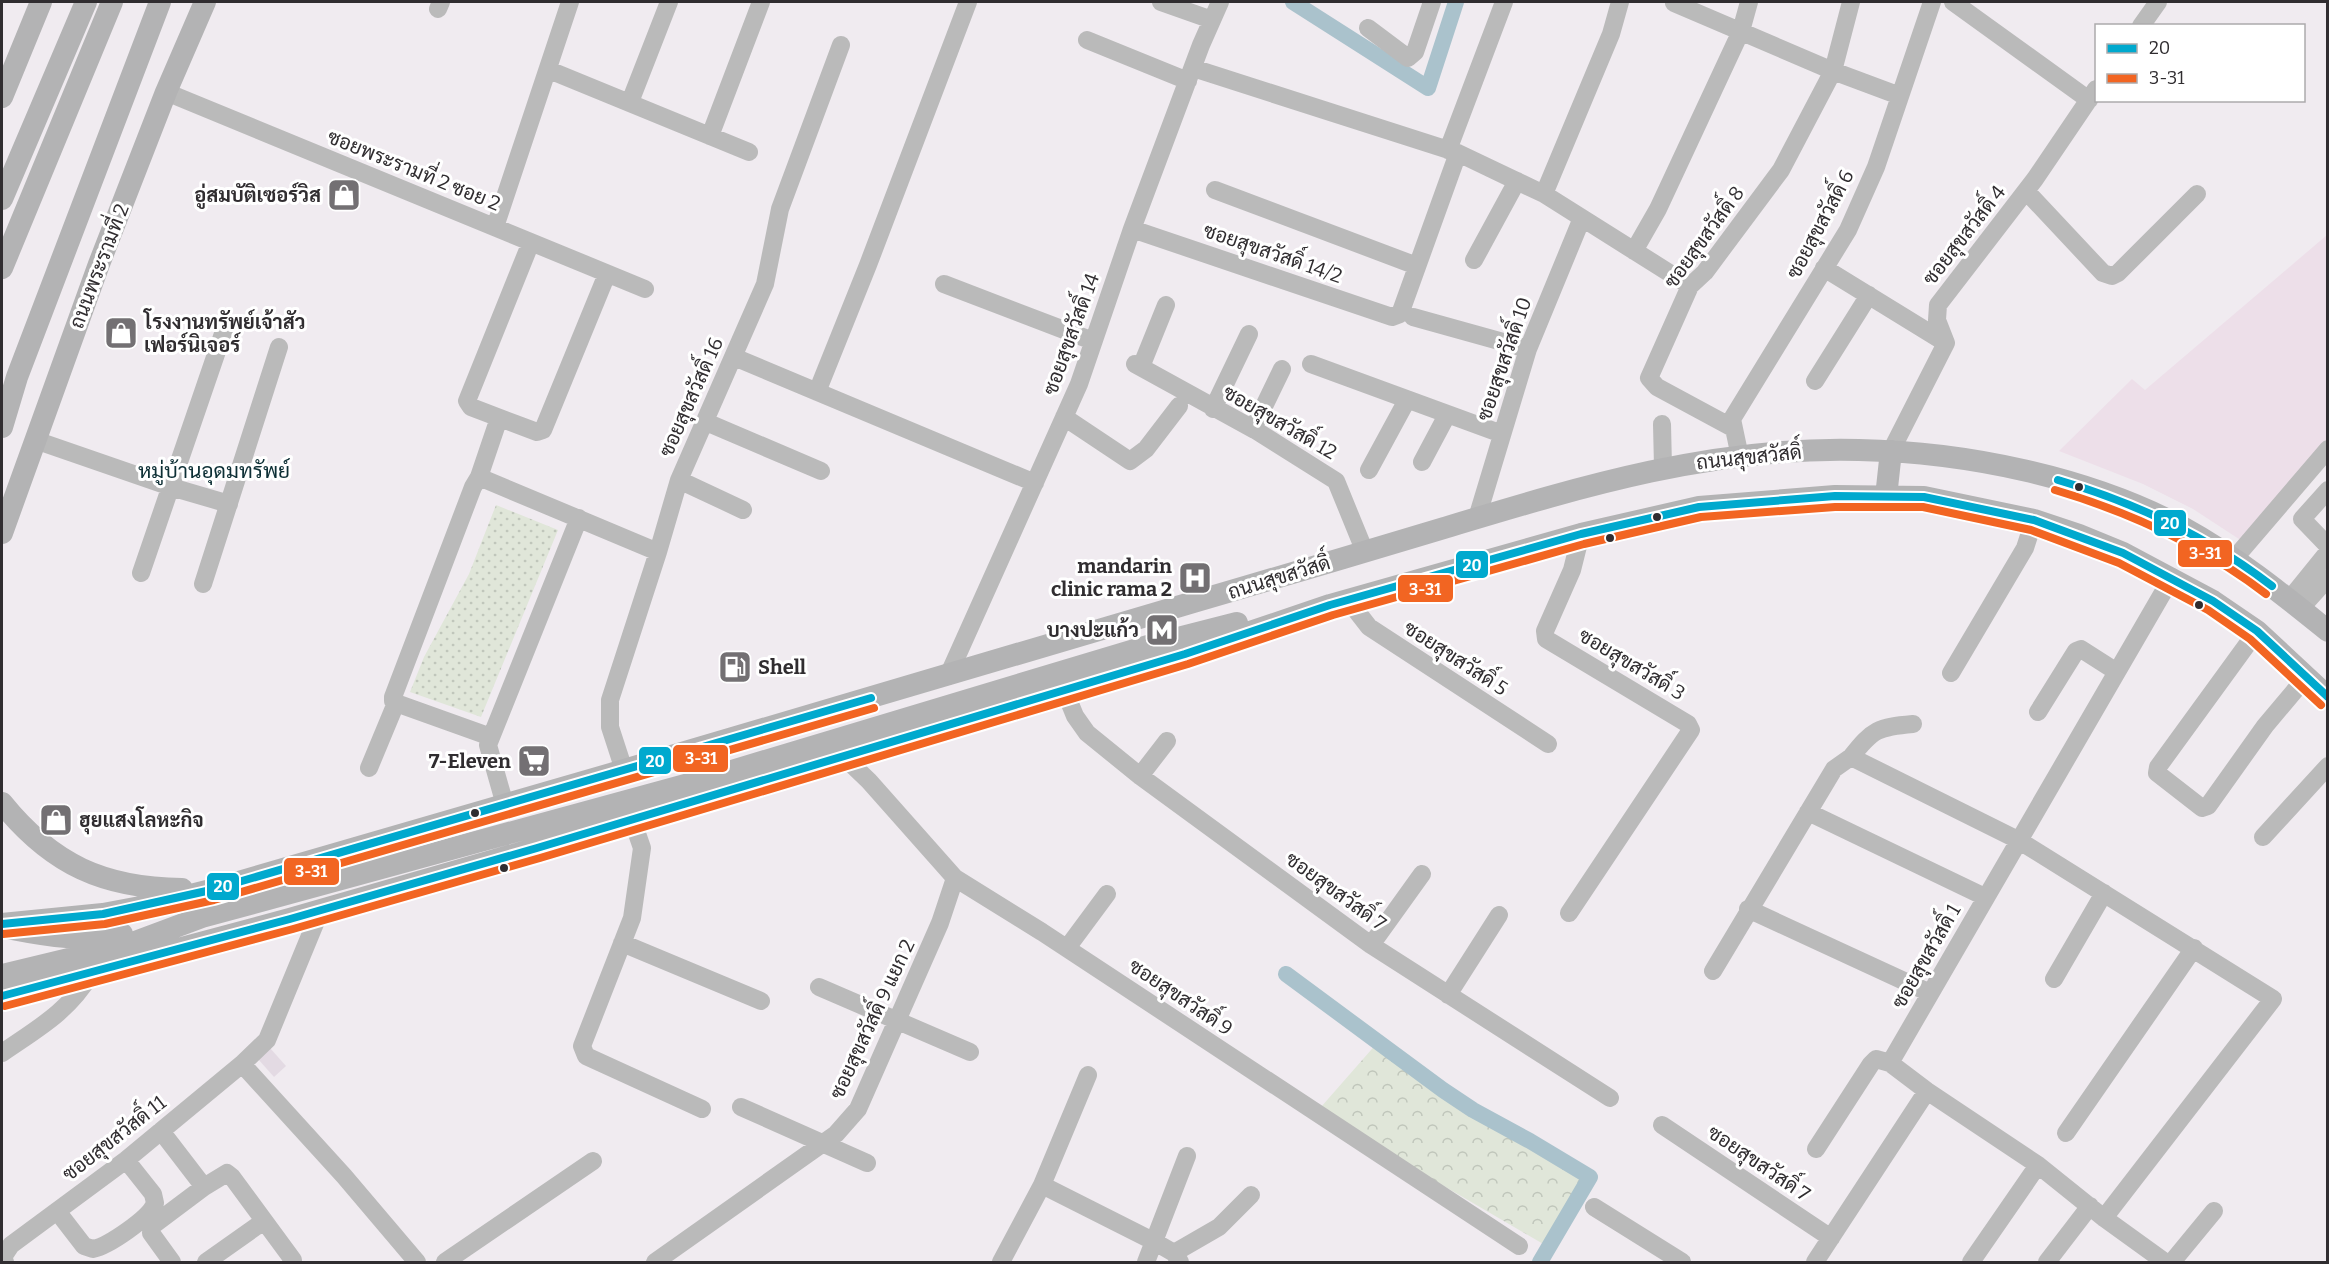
<svg xmlns="http://www.w3.org/2000/svg" width="2329" height="1264" viewBox="0 0 2329 1264" font-family="Bitter,Sarabun,serif">
<style>
.commercial{fill:#eddfe9}
.built{fill:#e3dae3}
.grass{fill:url(#grass-dots)}
.forest{fill:url(#forest-crowns)}
.lines{fill:none;stroke-linecap:round;stroke-linejoin:round}
.canal{stroke:#aac2cc;stroke-width:16}
.minor{stroke:#bababa;stroke-width:18}
.major{stroke:#b3b3b4;stroke-width:22}
.bus-1-casing{stroke:#fff;stroke-width:12}
.bus-2-casing{stroke:#fff;stroke-width:12}
.bus-1{stroke:#00a9ce;stroke-width:8}
.bus-2{stroke:#f26522;stroke-width:8}
.bus-dot{fill:#302d30;stroke:#fff;stroke-width:2}
.labels{text-anchor:middle;stroke-width:6;stroke-linejoin:round;paint-order:stroke}
.street-label{font-size:20px;fill:#302d30;stroke:#fff}
.poi-label{font-size:20px;font-weight:bold;fill:#302d30;stroke:#fff;text-anchor:end}
.neighbourhood-label{font-size:21px;fill:#0d2f35;stroke:#fff}
.line-badge{stroke:#fff;stroke-width:2}
.badge-label{font-size:16px;text-anchor:middle;font-weight:bold;fill:#fff}
</style>
<defs>
<pattern id="grass-dots" width="8" height="8" patternUnits="userSpaceOnUse" patternTransform="scale(1.5)"><rect width="8" height="8" fill="#e0e6d9"/><path d="M2 2h.1M6 6h.1" fill="none" stroke="#c0c6bb" stroke-width="1.8" stroke-linecap="round"/></pattern>
<pattern id="forest-crowns" width="20" height="18" patternUnits="userSpaceOnUse" patternTransform="scale(1.5)"><rect width="20" height="18" fill="#e0e6d9"/><path d="M2 6a3 3 0 1 1 6 0M12 15a3 3 0 1 1 6 0" fill="none" stroke="#c0c6bb"/></pattern>
</defs>
<rect width="100%" height="100%" fill="#f0ebf0"/>
<path class="commercial" d="M2327 235V443L2242 541 2193 509 2143 484 2059 451 2132 379 2145 390Z"/>
<path class="built" d="M270 1048 286 1066 274 1077 258 1059Z"/>
<path class="grass" d="M496 505 558 530 481 717 410 692 424 657 469 574Z"/>
<path class="forest" d="M1378 1042 1473 1110 1590 1177 1550 1248 1425 1175 1321 1107Z"/>
<g class="lines">
<path class="canal" d="M1293 2 1428 88 1456 2
M1286 974 1443 1090 1473 1110 1530 1141 1590 1177 1540 1262"/>
<path class="minor" d="M1161 2 1212 20
M1953 2 2089 100
M1674 3 1833 71 1900 96
M438 9 441 2
M2141 26 2158 2
M1368 28 1408 58 1415 52 1432 2
M1087 40 1188 81
M1193 68 1458 153 1544 194 1690 286
M549 70 749 152
M166 92 645 289
M630 102 669 2
M710 136 761 2
M1448 150 1504 2
M1215 190 1417 266
M2026 191 2103 273 2112 276 2118 273 2197 194
M1544 194 1611 34 1620 2
M495 227 570 2
M1132 229 1392 317 1400 314 1458 153
M531 242 467 401 471 407 537 432 543 430 607 274
M1634 251 1658 209 1741 31 1749 2
M1474 260 1517 181
M1824 268 1946 343
M944 284 1093 341
M1413 317 1528 349
M734 357 1035 483
M1135 364 1255 430 1336 481 1365 552
M1311 364 1502 434
M1141 367 1166 305
M1815 381 1869 295
M817 392 868 265 968 2
M1213 409 1249 334
M1064 417 1130 461 1146 449 1179 406
M706 422 821 471
M1662 424 1663 467
M1733 428 1657 387 1649 378 1690 286 1705 272 1781 170 1833 71 1851 2
M1255 430V425L1282 369
M35 440 171 487 229 504
M1891 451 1946 343 1937 320 1938 305 2035 179 2096 89
M1740 457 1732 419 1848 230 1876 167 1932 2
M1422 462 1447 415
M1369 470 1407 400
M479 477 658 552
M679 480 743 510
M2328 490 2302 519 2328 546
M1477 518 1528 349 1582 218
M2234 559 2328 449
M141 573 226 325
M203 584 279 347
M1348 600 1369 627 1548 744
M2289 600 2328 552
M2300 609 2328 578
M2257 631 2158 767 2157 773 2202 808 2208 806 2265 726 2307 676
M1951 673 2025 548 2034 520
M948 676 1079 384 1132 229 1201 45 1220 2
M1064 689 1075 716 1087 733 1140 776 1371 945 1610 1098
M396 703 491 737
M2038 712 2076 651 2081 649 2117 672
M843 756 869 781 955 878 1042 932 1519 1246
M1851 757C1873 729 1878 727 1913 724
M369 768 396 703 393 701V697L473 487 479 477 499 418
M624 770 610 727V700L658 552 679 480 765 284 780 209 841 45
M1140 776 1167 741
M505 805 488 745 579 518
M1808 812 1985 897
M632 819 642 848 632 918 582 1046 586 1056 702 1109
M2263 837 2328 766
M1748 909 1930 993
M1569 913 1691 730 1688 724 1546 639 1545 631 1572 570 1581 534
M622 943 761 1001
M1371 945 1422 874
M1067 948 1107 894
M1713 971 1834 769 1851 757 2018 840 2273 999 2104 1218
M2054 979 2104 893
M819 987 970 1052
M1448 995 1499 915
M2 1053C38 1028 67 1013 91 974
M1890 1063 2172 577
M242 1064 344 1176 417 1262
M741 1107 867 1163
M1662 1125 1831 1238
M161 1131 204 1187
M2066 1133 2194 948
M1816 1149 1871 1064 1876 1059 1890 1063 1927 1091 2038 1165 2104 1218 2165 1262
M1042 1185 1155 1242 1174 1253 1180 1262
M1594 1207 1682 1262
M57 1211 84 1246 93 1249C108 1246 150 1218 155 1203L153 1194 126 1160
M1174 1253 1219 1227 1251 1195
M5 1262 3 1257 11 1245 126 1160 242 1064 267 1040 321 909
M172 1262 151 1233 152 1226 204 1187 227 1173 232 1177 293 1260 291 1262
M206 1262 264 1221
M445 1262 593 1161
M655 1262 836 1134 858 1109 940 923 955 878
M1001 1262 1042 1185 1088 1075
M1146 1262 1187 1156
M1815 1262 1927 1091
M1971 1262 2038 1165
M2047 1262 2090 1206
M2172 1262 2214 1211"/>
<path class="major" d="M2 97 41 2
M2 199 86 2
M2 268 112 2
M2 427 17 377 160 2
M1886 497 1891 451
M2 533 99 264 166 92 205 2
M2 803C52 865 104 888 182 889
M2 924 103 914 151 905 211 890C540 795 869 699 1197 601 1279 577 1362 553 1444 528 1580 487 1714 446 1859 450 1965 452 2088 477 2182 527 2235 556 2281 593 2328 631
M12 929C48 936 85 942 122 934
M2 975 127 945 202 917 692 783 1151 645 1237 623
M2 996 290 919 537 848 1185 654 1330 605 1581 534 1699 507 1835 496 1924 497 2034 520 2079 535 2123 553 2213 601 2257 631 2328 697"/>
<g class="bus-1-casing">
<path id="bus-1" d="M2058 480C2136 503 2207 536 2272 586
M2 924 103 914 211 890 871 698
M2 996 290 919 537 848 1185 654 1330 605 1581 534 1699 507 1835 496 1924 497 2034 520 2123 553 2213 601 2257 631 2328 697"/>
</g>
<g class="bus-2-casing">
<path id="bus-2" d="M2055 490C2132 513 2202 545 2266 594
M3 934 105 924 214 900 874 708
M5 1006 293 929 540 858 1188 664 1333 615 1584 544 1701 517 1835 507H1923L2031 530 2119 563 2208 610 2250 639 2321 705"/>
</g>
<use href="#bus-1" class="bus-1"/>
<use href="#bus-2" class="bus-2"/>
</g>
<defs>
<g id="shop-square" transform="scale(1.725)"><rect x="-9" y="-9" width="18" height="18" rx="4" fill="#737073" stroke="#fff"/><path d="M-5-2.5h2.3a2.7 3.5 0 0 1 5.4 0H5L5.5 6h-11ZM-1.5-2.5h3a1.5 2.3 0 0 0-3 0Z" fill="#fff"/></g>
<g id="hospital-square" transform="scale(1.725)"><rect x="-9" y="-9" width="18" height="18" rx="4" fill="#737073" stroke="#fff"/><path d="M-5-5h3v3.5h4V-5h3V5h-3V1.5h-4V5h-3Z" fill="#fff"/></g>
<g id="metro-square" transform="scale(1.725)"><rect x="-9" y="-9" width="18" height="18" rx="4" fill="#737073" stroke="#fff"/><path d="M-5.5 5V-5H-3L0 0L3-5H5.5V5H3V-.5L0 4L-3-.5V5Z" fill="#fff"/></g>
<g id="fuel-square" transform="scale(1.725)"><rect x="-9" y="-9" width="18" height="18" rx="4" fill="#737073" stroke="#fff"/><path d="M-5.5-6h7V0h2V4h1.3V-2.5L3-4.5l.8-.8L6-3V5H2.5V1h-1V6h-7ZM-4.2-4.7v3.2H.2V-4.7Z" fill="#fff"/></g>
<g id="supermarket-square" transform="scale(1.725)"><rect x="-9" y="-9" width="18" height="18" rx="4" fill="#737073" stroke="#fff"/><path d="M-6-5.5h2.5l.6 2H6L4.5 2H-2.5L-4.4-4H-6ZM-1.5 3.2a1.3 1.3 0 1 0 .1 0ZM3 3.2a1.3 1.3 0 1 0 .1 0Z" fill="#fff"/></g>
</defs>
<g fill-rule="evenodd">
<use href="#shop-square" x="344" y="195"/>
<use href="#shop-square" x="121" y="333"/>
<use href="#hospital-square" x="1195" y="578"/>
<use href="#metro-square" x="1162" y="630"/>
<use href="#fuel-square" x="735" y="667"/>
<use href="#supermarket-square" x="534" y="761"/>
<use href="#shop-square" x="56" y="820"/>
</g>
<g class="bus-dot">
<circle cx="2079" cy="487" r="5"/>
<circle cx="1657" cy="517" r="5"/>
<circle cx="1610" cy="538" r="5"/>
<circle cx="2199" cy="605" r="5"/>
<circle cx="475" cy="813" r="5"/>
<circle cx="504" cy="868" r="5"/>
</g>
<g class="labels">
<g class="street-label">
<text transform="translate(414 170) rotate(22)" y="7">ซอยพระรามที่ 2 ซอย 2</text>
<text transform="translate(1820 224) rotate(-62)" y="7">ซอยสุขสวัสดิ์ 6</text>
<text transform="translate(1964 235) rotate(-52)" y="7">ซอยสุขสวัสดิ์ 4</text>
<text transform="translate(1704 237) rotate(-54)" y="7">ซอยสุขสวัสดิ์ 8</text>
<text transform="translate(1273 253) rotate(19)" y="7">ซอยสุขสวัสดิ์ 14/2</text>
<text transform="translate(99 266) rotate(-69)" y="7">ถนนพระรามที่ 2</text>
<text transform="translate(1071 334) rotate(-70)" y="7">ซอยสุขสวัสดิ์ 14</text>
<text transform="translate(1504 359) rotate(-71)" y="7">ซอยสุขสวัสดิ์ 10</text>
<text transform="translate(691 397) rotate(-66)" y="7">ซอยสุขสวัสดิ์ 16</text>
<text transform="translate(1280 422) rotate(30)" y="7">ซอยสุขสวัสดิ์ 12</text>
<text transform="translate(1749 457) rotate(-6)" y="7">ถนนสุขสวัสดิ์</text>
<text transform="translate(1279 577) rotate(-17)" y="7">ถนนสุขสวัสดิ์</text>
<text transform="translate(1456 658) rotate(33)" y="7">ซอยสุขสวัสดิ์ 5</text>
<text transform="translate(1632 664) rotate(31)" y="7">ซอยสุขสวัสดิ์ 3</text>
<text transform="translate(1336 891) rotate(36)" y="7">ซอยสุขสวัสดิ์ 7</text>
<text transform="translate(1926 956) rotate(-60)" y="7">ซอยสุขสวัสดิ์ 1</text>
<text transform="translate(1181 997) rotate(34)" y="7">ซอยสุขสวัสดิ์ 9</text>
<text transform="translate(872 1019) rotate(-65)" y="7">ซอยสุขสวัสดิ์ 9 แยก 2</text>
<text transform="translate(114 1138) rotate(-38)" y="7">ซอยสุขสวัสดิ์ 11</text>
<text transform="translate(1759 1163) rotate(34)" y="7">ซอยสุขสวัสดิ์ 7</text>
</g>
<g class="poi-label">
<text x="321" y="202">อู่สมบัติเซอร์วิส</text>
<text x="144" y="329" text-anchor="start">โรงงานทรัพย์เจ้าสัว<tspan x="144" dy="23">เฟอร์นิเจอร์</tspan></text>
<text x="1172" y="573">mandarin<tspan x="1172" dy="23">clinic rama 2</tspan></text>
<text x="1139" y="637">บางปะแก้ว</text>
<text x="758" y="674" text-anchor="start">Shell</text>
<text x="511" y="768">7-Eleven</text>
<text x="79" y="827" text-anchor="start">ฮุยแสงโลหะกิจ</text>
</g>
<g class="neighbourhood-label">
<text x="214" y="478">หมู่บ้านอุดมทรัพย์</text>
</g>
</g>
<g class="line-badge">
<rect x="2153" y="509" width="34" height="28" rx="6" fill="#00a9ce"/>
<rect x="2177" y="539" width="56" height="29" rx="6" fill="#f26522"/>
<rect x="1455" y="550" width="34" height="29" rx="6" fill="#00a9ce"/>
<rect x="1397" y="574" width="57" height="29" rx="6" fill="#f26522"/>
<rect x="672" y="744" width="57" height="29" rx="6" fill="#f26522"/>
<rect x="638" y="746" width="34" height="29" rx="6" fill="#00a9ce"/>
<rect x="283" y="857" width="57" height="29" rx="6" fill="#f26522"/>
<rect x="206" y="872" width="34" height="29" rx="6" fill="#00a9ce"/>
</g>
<g class="badge-label">
<text x="2170" y="529">20</text>
<text x="2205" y="559">3-31</text>
<text x="1472" y="571">20</text>
<text x="1425" y="595">3-31</text>
<text x="701" y="764">3-31</text>
<text x="655" y="767">20</text>
<text x="311" y="877">3-31</text>
<text x="223" y="892">20</text>
</g>
<rect width="2329" height="1264" fill="none" stroke="#302d30" stroke-width="6"/>
<rect x="2095" y="24" width="210" height="78" fill="#ffffff" stroke="#acabac" stroke-width="1.5"/>
<rect x="2107" y="44" width="30" height="9" fill="#00a9ce" stroke="#acabac" stroke-width="1.5"/>
<text x="2149" y="54" font-size="18" fill="#302d30">20</text>
<rect x="2107" y="74" width="30" height="9" fill="#f26522" stroke="#acabac" stroke-width="1.5"/>
<text x="2149" y="84" font-size="18" fill="#302d30">3-31</text>
</svg>
